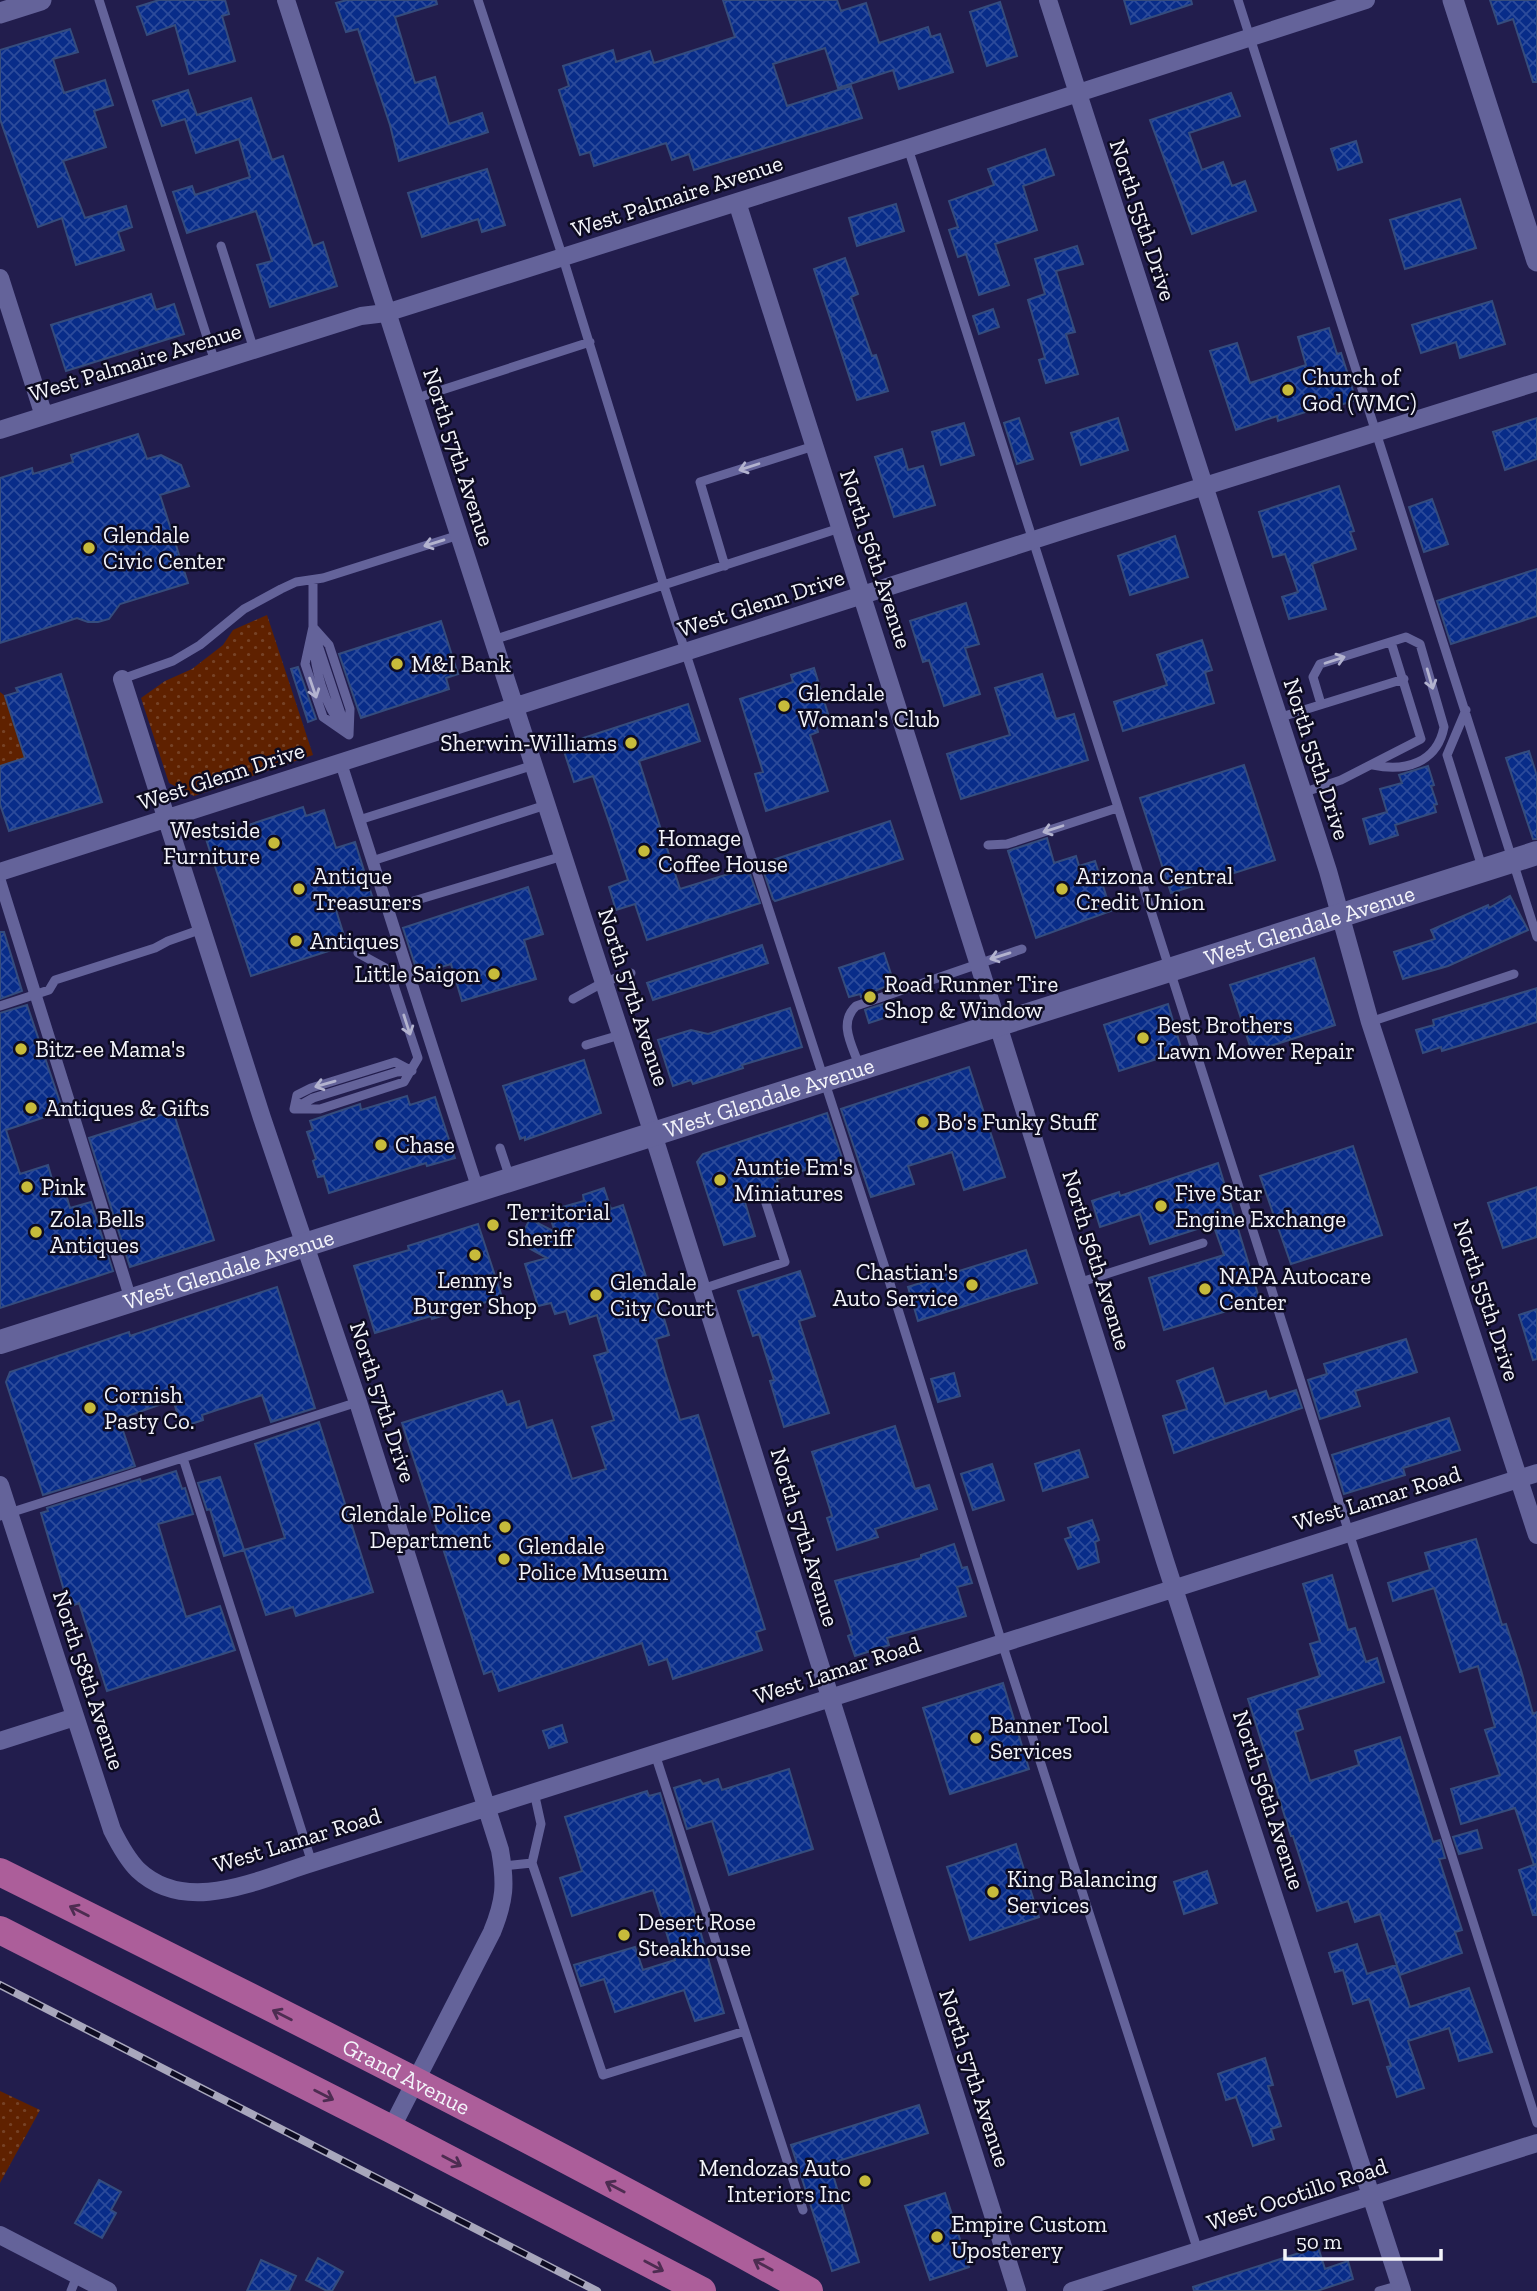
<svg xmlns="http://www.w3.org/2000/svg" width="1537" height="2291" viewBox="0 0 1537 2291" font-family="'Zilla Slab',serif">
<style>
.park{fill:url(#park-dots)}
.building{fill:url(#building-cross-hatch);stroke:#354c7d;stroke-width:2}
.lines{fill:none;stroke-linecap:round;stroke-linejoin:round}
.service{stroke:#64639a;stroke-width:9}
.pedestrian{stroke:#64639a;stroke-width:12}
.minor{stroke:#64639a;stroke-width:18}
.tertiary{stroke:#64639a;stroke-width:21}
.secondary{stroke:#64639a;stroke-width:24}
.trunk{stroke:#ac5e9a;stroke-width:28}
.rail-casing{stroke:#a8a7bc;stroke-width:8}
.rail{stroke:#0d0b21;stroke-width:5;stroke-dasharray:16;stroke-linecap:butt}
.oneway{stroke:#b3b3cf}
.oneway2{stroke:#4d2c51}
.poi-dot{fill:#c7bb3b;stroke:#0d0b21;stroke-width:2.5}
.labels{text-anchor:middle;stroke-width:5;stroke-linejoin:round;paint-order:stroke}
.street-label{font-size:23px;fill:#f3f4fa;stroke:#0d0b21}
.poi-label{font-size:23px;fill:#f3f4fa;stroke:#0d0b21;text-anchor:start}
</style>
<defs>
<pattern id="park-dots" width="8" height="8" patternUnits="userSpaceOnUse" patternTransform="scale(1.75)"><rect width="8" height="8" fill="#5f2100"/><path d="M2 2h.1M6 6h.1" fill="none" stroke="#764226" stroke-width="1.8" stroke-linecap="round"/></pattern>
<pattern id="building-cross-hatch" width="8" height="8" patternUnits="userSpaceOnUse" patternTransform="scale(1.75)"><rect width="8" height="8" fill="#082c89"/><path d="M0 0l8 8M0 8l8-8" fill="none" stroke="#2c4b9b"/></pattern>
</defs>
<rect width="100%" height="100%" fill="#221d4d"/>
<path class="park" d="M267 615 313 755 194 796 169 783 141 698 165 681 192 669 223 645 233 630Z
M0 692 5 696 25 758 0 766Z
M0 2091 40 2110 0 2183Z"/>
<path class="building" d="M159 0H225L229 14 222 16 235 61 189 74 175 25 147 35 137 7Z
M347 0H436L437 4 395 17 415 83 435 77 449 124 482 113 488 132 399 161 390 125 358 29 346 32 336 3Z
M723 0H837L841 11 866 3 879 43 928 27 931 37 940 34 953 72 899 89 893 70 838 88 825 48 773 64 787 106 851 86 862 118 694 170 689 154 672 160 666 143 594 166 590 152 580 155 559 90 569 86 563 66 613 50 616 62 650 51 654 63 735 37Z
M1124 0H1191L1192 4 1131 24Z
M1490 0H1537V82H1533L1513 19 1498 24Z
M1000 2 1017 56 987 66 970 12Z
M70 29 78 52 53 59 64 93 105 80 113 105 94 111 106 147 63 161 85 218 126 206 132 227 118 232 124 250 76 265 62 218 38 227 0 119V50Z
M188 90 197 115 251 98 272 160 283 156 313 246 323 242 337 286 270 307 257 265 272 261 256 211 187 233 173 192 192 186 195 195 250 177 239 139 196 153 185 119 162 126 153 101Z
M1231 93 1240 116 1189 133 1202 170 1223 162 1232 186 1245 181 1256 211 1192 234 1150 120Z
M1356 141 1362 162 1338 170 1331 149Z
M1045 149 1054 175 1023 186 1037 230 995 244 1009 285 979 295 966 254 958 257 949 230 958 227 949 201 994 185 988 169Z
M487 169 505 225 482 232 478 219 422 237 408 193Z
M1460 199 1476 248 1405 269 1390 220Z
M896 204 904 231 857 246 849 218Z
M1077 246 1083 264 1056 271 1075 332 1066 334 1078 374 1046 383 1039 360 1045 358 1028 300 1045 294 1035 259Z
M845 258 858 294 851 297 872 356 876 355 888 391 857 400 814 269Z
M151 294 156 310 174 304 184 334 66 371 51 325Z
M1492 301 1505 344 1460 358 1456 342 1421 353 1412 325Z
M993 309 999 327 979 334 973 316Z
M1329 328 1337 354 1341 353 1356 400 1340 405 1339 401 1278 421 1277 416 1236 430 1210 351 1237 343 1250 383 1306 365 1298 337Z
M1019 418 1033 459 1017 464 1004 423Z
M1118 418 1128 450 1081 465 1071 433Z
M1537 418V459L1505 470 1493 432Z
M964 423 974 455 941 465 932 432Z
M138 434 147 459 161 455 181 465 189 486 160 495 188 583 120 604 109 619 98 622H88L77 618 0 643V478L32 468 33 474 73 462 71 455Z
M902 449 908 470 923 466 935 505 894 517 875 457Z
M1339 486 1354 531 1350 532 1356 549 1312 564 1326 609 1289 619 1282 597 1298 592 1285 554 1273 557 1259 512Z
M1432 499 1448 544 1424 552 1409 507Z
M1175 536 1188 577 1130 595 1118 556Z
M1537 569V616L1451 644 1437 601Z
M966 603 979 644 965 648 980 694 944 706 929 660 923 662 910 621Z
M441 621 458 674 446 678 449 689 361 718 339 654Z
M1202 640 1212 670 1205 672 1214 703 1123 731 1114 702 1167 685 1157 655Z
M298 667 316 719 308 722 291 669Z
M814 668 828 714 814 719 818 732 810 735 828 791 766 811 755 774 763 772 740 699 793 682 791 675Z
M61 674 102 802 9 831 0 804V766L25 758 5 696 18 692 16 688Z
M1042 674 1056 719 1074 714 1088 760 961 799 947 754 1010 735 995 688Z
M688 704 700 741 639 761 680 889 748 868 760 903 647 940 635 904 616 910 609 887 628 880 609 822 593 776 574 782 562 745Z
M1529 751 1537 776V839H1533L1506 758Z
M1244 765 1275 860 1171 893 1140 798Z
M1428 766 1434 785 1431 786 1437 804 1434 805 1436 812 1395 825 1398 835 1370 844 1363 819 1387 812 1380 789 1402 783 1399 775Z
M303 807 306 816 324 810 336 848 355 842 372 896 335 907 347 945 251 976 206 839Z
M890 821 903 859 775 901 773 899 761 864Z
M1047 838 1054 863 1076 856 1079 866 1095 861 1111 911 1036 938 1008 851Z
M528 887 543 934 524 940 536 979 462 1001 451 964 418 974 403 928Z
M1510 896 1528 930 1448 966 1403 979 1394 952 1435 939 1431 930 1488 905 1489 908Z
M0 932H4L22 991 0 999Z
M762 945 768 963 653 1000 647 983Z
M884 953 894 983 861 997 860 994 849 997 839 968Z
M1314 958 1335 1025 1252 1052 1230 985Z
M1537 988V1022L1442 1051 1441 1047 1423 1053 1416 1030 1434 1025 1433 1020Z
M886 1003 890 1016 869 1023 865 1010Z
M1168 1004 1182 1051 1119 1071 1104 1025Z
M27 1005 63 1111 6 1130 20 1174 48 1165 56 1193 65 1191 70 1208 91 1202 113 1271 0 1308V1013Z
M790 1008 802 1047 742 1065 743 1068 693 1084 691 1080 673 1086 658 1040 691 1030 708 1034Z
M584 1060 601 1113 525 1140V1137L520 1139 503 1086Z
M969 1067 1005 1177 964 1190 952 1152 908 1166 914 1184 871 1197 841 1109Z
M407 1096 410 1105 435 1097 455 1158 427 1166 426 1163 329 1193 324 1176 318 1177 313 1161 316 1159 307 1132 313 1130 310 1121 360 1104 361 1110Z
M173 1111 214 1240 130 1267 89 1138Z
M827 1113 842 1158 777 1179 779 1187 744 1199 755 1236 724 1245 697 1162 703 1154Z
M1353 1146 1382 1235 1291 1264 1260 1176Z
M1218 1163 1260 1301 1164 1330 1149 1278 1224 1255 1213 1224 1150 1244 1140 1214 1100 1227 1092 1201 1119 1192 1120 1196Z
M1537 1187V1237L1503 1248 1488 1203Z
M604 1188 611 1209 623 1205 649 1286 654 1285 669 1335 656 1339 665 1372 680 1420 698 1415 765 1629 756 1632 762 1650 673 1679 667 1659 649 1665 642 1643 499 1691 492 1671 484 1674 402 1423 502 1391 507 1405 519 1401 527 1428 552 1420 572 1479 606 1469 592 1427 614 1420 594 1356 608 1352 597 1315 570 1324 566 1311 555 1314 551 1303 538 1306 525 1264 547 1258 518 1242 530 1219 555 1232 548 1211 584 1201 583 1195Z
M478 1224 502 1297 432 1319 431 1316 375 1333 354 1266 409 1250 408 1246Z
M1026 1250 1037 1283 918 1321 908 1287Z
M800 1271 815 1316 799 1321 829 1413 784 1427 770 1381 774 1380 759 1334 753 1336 738 1291Z
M277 1287 315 1408 271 1422 262 1395 202 1415 203 1420 182 1427 173 1400 119 1419 135 1466 43 1495 6 1382 10 1372 129 1332 130 1336Z
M1537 1309V1359L1533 1360 1519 1315Z
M1406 1339 1417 1372 1355 1391 1360 1406 1320 1419 1308 1380 1327 1374 1324 1364Z
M1213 1368 1225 1404 1266 1391 1269 1399 1296 1390 1302 1408 1174 1453 1163 1416 1187 1409 1177 1381Z
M954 1373 960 1396 938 1402 931 1379Z
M1449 1418 1460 1450 1403 1468 1405 1475 1344 1494 1332 1455Z
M319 1422 373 1592 296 1616 293 1607 266 1615 244 1550 285 1538 255 1444Z
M895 1426 915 1489 929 1485 937 1509 875 1529 878 1537 837 1550 827 1518 832 1516 812 1452Z
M1079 1450 1088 1477 1043 1491 1035 1464Z
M992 1464 1004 1500 973 1510 961 1474Z
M176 1471 182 1489 185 1488 193 1514 158 1524 186 1617 220 1606 235 1650 107 1691 79 1603 69 1607 41 1513 48 1511 47 1508 140 1479 141 1482Z
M220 1477 244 1550 224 1556 210 1509 207 1510 198 1483Z
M1092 1520 1099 1540 1095 1542 1099 1562 1078 1569 1065 1539 1071 1537 1068 1528Z
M1476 1539 1502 1625 1506 1624 1521 1670 1533 1714 1537 1712V1915H1533L1519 1870 1536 1864 1534 1865 1515 1808 1461 1824 1451 1789 1500 1775 1485 1730 1495 1727 1478 1666 1460 1672 1434 1588 1393 1601 1388 1583 1430 1570 1425 1553Z
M954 1544 962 1568 967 1567 972 1583 957 1587 966 1616 887 1638 889 1645 855 1656 848 1636 852 1634 835 1581 921 1558V1555Z
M1332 1575 1348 1630 1355 1628 1366 1662 1377 1658 1384 1682 1297 1710 1303 1729 1295 1732 1310 1781 1359 1765 1355 1751 1400 1737 1433 1842 1440 1840 1445 1858 1439 1859 1462 1930 1455 1932 1462 1953 1400 1975 1380 1914 1355 1922 1348 1901 1317 1911 1293 1836H1291L1248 1699 1320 1676 1310 1644 1320 1641 1303 1584Z
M1003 1683 1029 1769 950 1794 923 1708Z
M562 1725 567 1742 549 1748 543 1731Z
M789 1769 813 1849 729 1875 712 1821 687 1829 674 1788 700 1780 703 1784 718 1779 722 1790Z
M647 1791 649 1796 660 1793 724 2013 695 2021 684 1990 615 2012 604 1979 581 1986 574 1965 635 1947 643 1970 675 1960 653 1890 572 1916 560 1878 582 1871 565 1817Z
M1477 1830 1482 1848 1459 1854 1453 1837Z
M1016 1844 1039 1917 970 1940 947 1867Z
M1207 1871 1217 1903 1184 1914 1174 1882Z
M1357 1944 1367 1974 1396 1965 1410 2007 1469 1988 1492 2052 1459 2061 1449 2028 1408 2041 1424 2088 1397 2097 1387 2067 1391 2066 1369 1999 1353 2004 1343 1970 1335 1972 1329 1953Z
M1265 2058 1273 2085 1268 2086 1281 2126 1271 2129 1274 2139 1253 2146 1236 2097 1226 2100 1218 2074Z
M919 2105 928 2133 838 2161 833 2175 859 2262 832 2271 791 2145Z
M99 2180 121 2192 111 2210 116 2213 102 2238 75 2223Z
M945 2193 969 2267 930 2280 905 2206Z
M1318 2247 1325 2269 1348 2261 1353 2279 1317 2291H1194L1193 2287Z
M318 2258 343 2272 332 2291H327L306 2280Z
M261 2260 296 2276 289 2291H247Z"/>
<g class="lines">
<path class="service" d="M99 0 215 362
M478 0 563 258 664 586 887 1274 1002 1643 1198 2251
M1238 0 1537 937
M908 148 1537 2123
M221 246 254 350
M414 399 590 342
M725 566 700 482 814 446
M313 580V627L305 664 323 717 349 735
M313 627 329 645 350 709 349 735
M316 639 346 729
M313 640C315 670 324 704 343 728
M493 640 840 528
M122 679 173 661 200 645 244 609 281 589 296 582 323 578 459 535
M1321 704 1313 677 1320 664 1406 637 1420 644 1444 727C1437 763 1405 772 1373 765
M1466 710 1447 755 1482 867
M1278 718 1404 679
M1302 793 1341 780 1421 739 1391 642
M359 820 534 765
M988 845 1007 844 1117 808
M372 861 546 805
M387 909 563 856
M573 999 604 982 631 973
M0 1006 49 990 55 980 155 948 168 941 202 929
M1370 1022 1514 974
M586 1045 620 1035
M859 1065C852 1045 838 1023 856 1006L1022 949
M295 1108 313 1098 397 1072 410 1071
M294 1109H320L404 1082 418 1058 389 970 358 953
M294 1109 297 1095 311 1088 395 1062 412 1071
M500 1148 510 1178
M1078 1283 1203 1243
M702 1289 785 1262 765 1200
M183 1458 312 1863
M0 1516 358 1402
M655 1754 803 2210
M534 1792 541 1824 532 1863 603 2075 745 2031
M503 1866 532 1863
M71 2291 77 2276
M1379 2291 1400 2285"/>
<path class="pedestrian" d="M341 763 478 1190
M0 881 131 1300"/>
<path class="minor" d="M286 0 653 1134 1017 2291
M1048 0 1328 871 1370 1022 1537 1535
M737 202 998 1025 1165 1561 1402 2291
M0 278 44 416
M0 430 361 316 386 313 908 148 1366 0
M122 679 262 1118 358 1402 500 1850C506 1884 505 1900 492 1932L391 2129
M0 872 1074 527 1537 382
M0 1485 112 1830C119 1844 127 1859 138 1870 187 1916 259 1879 312 1863L1537 1473
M0 1741 75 1717
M0 2235 108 2291
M1072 2291 1537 2143"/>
<path class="tertiary" d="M1453 0 1537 261
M0 13 41 0"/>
<path class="secondary" id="s1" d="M0 1342 1537 853"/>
<g class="trunk">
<path id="s2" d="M0 1872C272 2007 544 2144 809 2291"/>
<path d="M0 1930 391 2129 702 2291"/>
</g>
<g class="rail-casing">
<path id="rail" d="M0 1985 597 2291"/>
</g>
<use href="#rail" class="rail"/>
</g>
<defs><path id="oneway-shaft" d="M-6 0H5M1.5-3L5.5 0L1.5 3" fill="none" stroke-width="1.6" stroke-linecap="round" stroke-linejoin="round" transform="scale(1.75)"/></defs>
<g class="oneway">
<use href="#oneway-shaft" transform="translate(749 467) rotate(162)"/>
<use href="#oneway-shaft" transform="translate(434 543) rotate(163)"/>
<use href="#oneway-shaft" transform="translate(1335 660) rotate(-18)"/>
<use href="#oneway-shaft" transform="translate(1430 679) rotate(74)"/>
<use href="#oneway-shaft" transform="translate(313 688) rotate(71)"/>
<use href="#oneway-shaft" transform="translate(1053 829) rotate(162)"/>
<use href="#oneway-shaft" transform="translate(1000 956) rotate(163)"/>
<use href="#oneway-shaft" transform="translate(407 1025) rotate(72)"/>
<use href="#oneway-shaft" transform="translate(325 1084) rotate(164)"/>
</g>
<g class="oneway2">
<use href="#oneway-shaft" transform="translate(79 1911) rotate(-153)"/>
<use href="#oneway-shaft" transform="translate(282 2015) rotate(-153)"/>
<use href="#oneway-shaft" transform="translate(324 2095) rotate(27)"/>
<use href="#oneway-shaft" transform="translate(452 2161) rotate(28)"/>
<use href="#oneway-shaft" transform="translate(615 2187) rotate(-152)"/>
<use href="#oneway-shaft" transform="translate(763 2265) rotate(-151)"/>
<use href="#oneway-shaft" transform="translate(654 2266) rotate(28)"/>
</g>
<g class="poi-dot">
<circle cx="1288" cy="390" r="7"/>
<circle cx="89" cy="548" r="7"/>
<circle cx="397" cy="664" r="7"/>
<circle cx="784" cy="706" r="7"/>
<circle cx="631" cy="743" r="7"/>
<circle cx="274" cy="843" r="7"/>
<circle cx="644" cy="851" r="7"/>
<circle cx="299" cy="889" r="7"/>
<circle cx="1062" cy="889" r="7"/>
<circle cx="296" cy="941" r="7"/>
<circle cx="494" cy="974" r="7"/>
<circle cx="870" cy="997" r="7"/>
<circle cx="1143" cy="1038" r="7"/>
<circle cx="21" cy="1049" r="7"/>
<circle cx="31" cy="1108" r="7"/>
<circle cx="923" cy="1122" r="7"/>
<circle cx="381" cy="1145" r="7"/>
<circle cx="720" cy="1180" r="7"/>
<circle cx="27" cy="1187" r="7"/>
<circle cx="1161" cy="1206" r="7"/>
<circle cx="493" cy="1225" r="7"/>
<circle cx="36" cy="1232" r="7"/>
<circle cx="475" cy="1255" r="7"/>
<circle cx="972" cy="1285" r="7"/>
<circle cx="1205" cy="1289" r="7"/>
<circle cx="596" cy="1295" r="7"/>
<circle cx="90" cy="1408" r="7"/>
<circle cx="505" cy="1527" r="7"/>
<circle cx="504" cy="1559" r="7"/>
<circle cx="976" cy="1738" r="7"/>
<circle cx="993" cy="1892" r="7"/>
<circle cx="624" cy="1935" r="7"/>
<circle cx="865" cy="2181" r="7"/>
<circle cx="937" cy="2237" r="7"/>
</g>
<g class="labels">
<g class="street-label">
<text transform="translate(677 196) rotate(-18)" y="8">West Palmaire Avenue</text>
<text transform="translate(1143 220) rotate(72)" y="8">North 55th Drive</text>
<text transform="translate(135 362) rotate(-17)" y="8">West Palmaire Avenue</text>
<text transform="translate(459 457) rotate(72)" y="8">North 57th Avenue</text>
<text transform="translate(876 559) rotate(72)" y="8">North 56th Avenue</text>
<text transform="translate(761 603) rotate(-18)" y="8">West Glenn Drive</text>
<text transform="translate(1317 759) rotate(72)" y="8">North 55th Drive</text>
<text transform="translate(221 776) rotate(-18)" y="8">West Glenn Drive</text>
<text dy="8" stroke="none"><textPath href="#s1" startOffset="1374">West Glendale Avenue</textPath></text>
<text transform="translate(634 997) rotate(72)" y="8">North 57th Avenue</text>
<text dy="8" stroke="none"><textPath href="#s1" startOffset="807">West Glendale Avenue</textPath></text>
<text transform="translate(1097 1260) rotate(73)" y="8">North 56th Avenue</text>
<text dy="8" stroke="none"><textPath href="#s1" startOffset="240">West Glendale Avenue</textPath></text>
<text transform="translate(1487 1300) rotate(72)" y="8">North 55th Drive</text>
<text transform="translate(383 1402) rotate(72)" y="8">North 57th Drive</text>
<text transform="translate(1377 1498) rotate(-17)" y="8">West Lamar Road</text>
<text transform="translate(805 1537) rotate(73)" y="8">North 57th Avenue</text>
<text transform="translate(837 1670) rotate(-18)" y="8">West Lamar Road</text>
<text transform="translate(89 1680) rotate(72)" y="8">North 58th Avenue</text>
<text transform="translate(1269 1800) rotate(72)" y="8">North 56th Avenue</text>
<text transform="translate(297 1840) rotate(-17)" y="8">West Lamar Road</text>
<text dy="8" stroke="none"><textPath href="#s2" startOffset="455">Grand Avenue</textPath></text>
<text transform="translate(975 2078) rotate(72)" y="8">North 57th Avenue</text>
<text transform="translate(1297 2194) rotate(-18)" y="8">West Ocotillo Road</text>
</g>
<g class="poi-label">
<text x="1302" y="385">Church of<tspan x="1302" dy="26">God (WMC)</tspan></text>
<text x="103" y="543">Glendale<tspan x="103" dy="26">Civic Center</tspan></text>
<text x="411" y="672">M&amp;I Bank</text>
<text x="798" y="701">Glendale<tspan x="798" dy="26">Woman's Club</tspan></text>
<text x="617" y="751" text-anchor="end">Sherwin-Williams</text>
<text x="260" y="838" text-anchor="end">Westside<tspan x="260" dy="26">Furniture</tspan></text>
<text x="658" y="846">Homage<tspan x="658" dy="26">Coffee House</tspan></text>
<text x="313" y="884">Antique<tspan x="313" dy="26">Treasurers</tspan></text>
<text x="1076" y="884">Arizona Central<tspan x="1076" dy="26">Credit Union</tspan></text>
<text x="310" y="949">Antiques</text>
<text x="480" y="982" text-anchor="end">Little Saigon</text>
<text x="884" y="992">Road Runner Tire<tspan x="884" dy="26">Shop &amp; Window</tspan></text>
<text x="1157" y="1033">Best Brothers<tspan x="1157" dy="26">Lawn Mower Repair</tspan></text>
<text x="35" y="1057">Bitz-ee Mama's</text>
<text x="45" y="1116">Antiques &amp; Gifts</text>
<text x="937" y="1130">Bo's Funky Stuff</text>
<text x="395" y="1153">Chase</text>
<text x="734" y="1175">Auntie Em's<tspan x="734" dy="26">Miniatures</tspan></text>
<text x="41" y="1195">Pink</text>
<text x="1175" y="1201">Five Star<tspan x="1175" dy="26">Engine Exchange</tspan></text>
<text x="507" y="1220">Territorial<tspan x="507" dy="26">Sheriff</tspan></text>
<text x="50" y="1227">Zola Bells<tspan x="50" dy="26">Antiques</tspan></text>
<text x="958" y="1280" text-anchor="end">Chastian's<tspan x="958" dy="26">Auto Service</tspan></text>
<text x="1219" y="1284">NAPA Autocare<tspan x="1219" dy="26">Center</tspan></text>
<text x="475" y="1288" text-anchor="middle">Lenny's<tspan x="475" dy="26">Burger Shop</tspan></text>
<text x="610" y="1290">Glendale<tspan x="610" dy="26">City Court</tspan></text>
<text x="104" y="1403">Cornish<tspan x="104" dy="26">Pasty Co.</tspan></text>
<text x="491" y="1522" text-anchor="end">Glendale Police<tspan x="491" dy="26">Department</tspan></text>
<text x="518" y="1554">Glendale<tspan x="518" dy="26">Police Museum</tspan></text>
<text x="990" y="1733">Banner Tool<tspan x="990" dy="26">Services</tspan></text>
<text x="1007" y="1887">King Balancing<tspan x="1007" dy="26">Services</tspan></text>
<text x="638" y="1930">Desert Rose<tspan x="638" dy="26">Steakhouse</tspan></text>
<text x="851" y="2176" text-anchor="end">Mendozas Auto<tspan x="851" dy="26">Interiors Inc</tspan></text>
<text x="951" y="2232">Empire Custom<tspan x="951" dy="26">Uposterery</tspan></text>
</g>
</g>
<path d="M1285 2249v10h156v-10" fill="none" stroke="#f3f4fa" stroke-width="3.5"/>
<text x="1296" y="2249" font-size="21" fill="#f3f4fa" stroke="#0d0b21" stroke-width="5" paint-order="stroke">50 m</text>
</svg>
